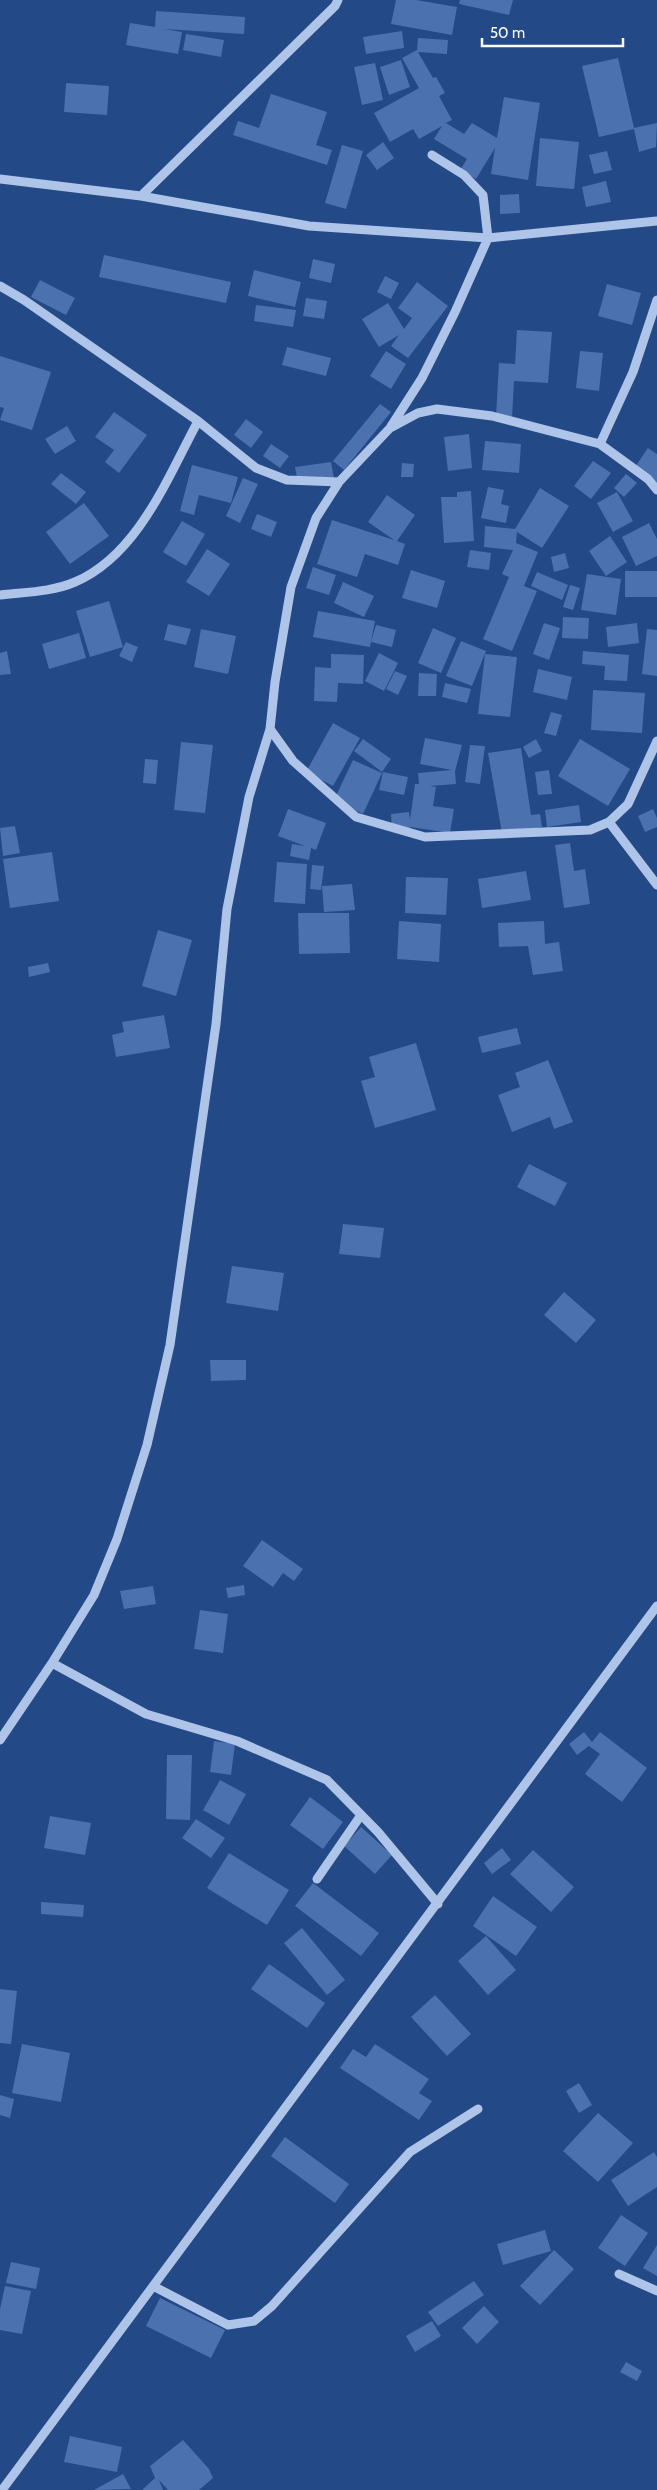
<svg xmlns="http://www.w3.org/2000/svg" width="657" height="2490" viewBox="0 0 657 2490" font-family="Cabin,sans-serif">
<style>
.building{fill:#4b72af}
.lines{fill:none;stroke-linecap:round;stroke-linejoin:round}
.minor{stroke:#aec5e9;stroke-width:9}
</style>
<rect width="100%" height="100%" fill="#234987"/>
<path class="building" d="M396 0H416L457 7 452 35 391 24Z
M460 0H513L509 15 459 4Z
M156 11 245 17 244 34 164 29 182 32 178 54 126 45 130 23 155 27Z
M402 31 404 48 366 54 363 37Z
M186 34 224 40 221 57 183 50Z
M418 38 448 40 447 54 418 52 433 78 436 77 445 93 439 96 452 120 446 123 464 134 472 123 497 138 504 97 540 103 528 180 491 174 495 148 476 179 460 170 467 159 434 139 442 126 419 139 413 129 390 142 374 113 419 88 402 58 417 50Z
M618 58 634 128 657 123 656 147 639 152 634 129 599 137 582 66Z
M401 60 410 87 389 95 380 67Z
M375 63 383 100 362 105 354 67Z
M66 83 109 86 107 115 64 112Z
M271 94 327 112 316 145 332 150 327 165 233 135 238 121 259 128Z
M540 138 579 142 574 189 536 186Z
M383 142 394 158 377 170 366 155Z
M342 145 363 151 346 209 325 203Z
M607 151 612 170 594 174 589 155Z
M606 181 611 202 586 207 582 187Z
M519 194 520 213 500 214V195Z
M104 255 231 282 226 303 99 277Z
M313 259 335 264 331 283 309 278Z
M254 270 301 282 295 307 248 296Z
M385 276 399 283 391 299 377 292Z
M40 280 75 298 66 315 31 297Z
M417 282 448 306 408 358 391 346 399 335 379 347 362 319 388 303 404 329 412 318 398 308Z
M607 284 641 293 632 325 598 316Z
M306 298 327 301 324 319 303 316Z
M256 305 296 310 293 327 254 321Z
M517 330 552 332 548 383 514 381 512 418 496 417 499 363 515 364Z
M287 347 331 358 326 376 282 365Z
M386 351 406 364 391 389 370 376Z
M580 351 603 353 599 391 576 388Z
M0 356 51 372 32 430 0 420 4 408 0 407Z
M380 404 391 412 344 470 333 461Z
M114 412 147 435 119 473 105 462 114 450 95 437Z
M246 419 263 432 251 448 234 435Z
M67 426 76 441 55 454 45 439Z
M469 434 472 468 448 471 444 437Z
M485 441 521 444 519 473 482 470Z
M271 444 289 456 280 468 263 456Z
M648 448 657 454V487L633 470Z
M593 461 611 473 591 499 574 486Z
M331 462 334 478 298 483 295 467Z
M402 463 414 464 413 477H401Z
M192 465 238 477 231 503 199 495 194 515 180 511Z
M61 473 86 492 76 504 51 484Z
M626 474 637 483 624 497 614 488Z
M243 478 258 484 240 523 226 516Z
M488 487 504 490 501 504 509 506 506 523 481 518Z
M540 488 569 506 542 548 517 532 516 543 538 552 524 586 537 591 512 651 483 639 509 577 502 574 513 550 484 547 485 526 515 529Z
M471 491 474 541 444 543 441 497H457V492Z
M617 492 633 521 613 532 597 503Z
M387 495 415 515 397 541 405 544 398 565 365 554 357 577 317 564 332 520 394 540 368 522Z
M84 503 109 536 70 564 46 532Z
M257 514 277 522 271 537 251 529Z
M182 521 205 534 186 566 163 552Z
M649 523 657 539V556L636 566 622 537Z
M610 536 627 562 606 576 589 551Z
M207 549 230 564 209 596 186 582Z
M470 550 491 553 489 570 467 567Z
M565 553 569 568 554 572 551 557Z
M313 567 336 575 329 595 306 588Z
M411 570 445 581 437 608 402 598Z
M625 571H657V597H625Z
M537 572 568 585 562 600 531 586Z
M587 574 621 579 616 615 581 610Z
M343 582 374 596 364 617 334 603Z
M570 585 580 588 573 610 563 607Z
M109 601 123 647 90 657 76 611Z
M318 611 375 621 370 647 313 637Z
M563 617 589 618 588 639 562 638Z
M544 623 560 628 549 660 533 654Z
M637 623 639 643 608 647 606 627Z
M168 624 191 629 186 645 164 640Z
M376 625 396 630 392 647 371 642Z
M433 628 456 638 441 673 418 663Z
M201 629 236 636 228 674 194 667Z
M647 629 657 630V676L642 674Z
M79 633 86 658 49 669 42 644Z
M461 641 486 651 472 686 446 676Z
M126 642 138 647 132 662 119 656Z
M7 651 11 674 0 675V653Z
M583 651 629 655 627 681 604 680 605 666 582 664Z
M379 653 398 663 384 691 365 681Z
M331 654 364 655 363 684 338 683 337 702 314 701 315 667 331 668Z
M485 654 517 657 510 717 478 714Z
M538 669 572 677 567 700 533 692Z
M395 671 407 676 398 695 386 689Z
M419 673 437 674 436 696H418Z
M445 683 471 689 467 703 442 697Z
M593 690 645 693 642 733 591 730Z
M551 712 562 715 556 736 544 733Z
M333 723 360 738 333 786 306 772Z
M425 738 462 745 455 771 456 784 430 786 436 787 433 806 454 809 450 833 410 827 411 830 392 832 391 814 409 812 410 820 415 784H419L418 773 452 770 420 764Z
M363 739 391 759 382 772 354 751Z
M536 739 542 751 529 758 523 747Z
M580 739 630 769 608 806 558 776Z
M181 742 213 745 205 813 174 810Z
M470 745 485 746 480 784 465 782Z
M521 748 531 815 540 814 542 827 502 833 488 753Z
M145 759 158 760 156 784 143 783Z
M353 760 382 773 363 814 334 800Z
M549 770 552 794 538 795 535 772Z
M383 772 408 777 404 795 379 790Z
M579 805 581 822 547 827 545 810Z
M288 809 326 823 316 850 311 848 309 860 290 856 292 844 305 846 278 836Z
M653 809 657 818V827L645 832 638 816Z
M15 826 20 853 3 856 0 828Z
M570 843 574 871 585 869 590 904 564 908 555 845Z
M52 852 59 901 10 908 3 859Z
M277 862 307 864 305 904 274 902Z
M312 865 324 866 321 890 310 889Z
M526 871 531 900 482 908 478 879Z
M406 877 448 878 446 915 405 913Z
M352 884 355 910 324 912 322 886Z
M298 913H349L350 953 299 954Z
M399 921 441 924 439 962 397 959Z
M544 921 545 944 559 942 563 971 533 975 528 946 499 947 498 923Z
M158 930 192 940 176 996 142 986Z
M48 963 50 972 29 977 28 967Z
M164 1015 170 1048 116 1057 112 1035 124 1032 122 1022Z
M517 1028 521 1044 482 1053 478 1037Z
M416 1043 436 1110 375 1128 361 1081 375 1077 369 1057Z
M548 1060 573 1122 554 1129 550 1117 512 1132 498 1095 520 1087 515 1073Z
M529 1164 567 1183 555 1206 517 1187Z
M343 1224 384 1228 380 1258 339 1254Z
M232 1266 284 1273 278 1311 226 1303Z
M564 1292 596 1320 576 1343 544 1315Z
M210 1360H246V1380L211 1381Z
M262 1540 303 1569 294 1581 283 1573 273 1587 243 1566Z
M244 1585 245 1595 228 1598 226 1588Z
M153 1586 156 1604 124 1609 120 1591Z
M200 1610 228 1614 223 1653 194 1649Z
M584 1732 592 1742 600 1732 647 1768 622 1802 585 1774 600 1754 589 1746 577 1755 569 1744Z
M214 1741 235 1744 231 1775 210 1772Z
M167 1755H192L190 1820 166 1819Z
M220 1780 246 1794 229 1825 203 1810Z
M310 1797 343 1822 323 1849 290 1825Z
M50 1816 91 1823 85 1855 44 1848Z
M196 1819 225 1838 211 1858 182 1838Z
M361 1827 392 1855 375 1874 344 1846Z
M502 1848 511 1860 492 1874 484 1863Z
M533 1850 574 1887 551 1912 510 1874Z
M229 1853 289 1890 267 1925 207 1888Z
M313 1883 379 1933 361 1956 295 1906Z
M493 1896 537 1927 516 1956 473 1926Z
M41 1902 84 1905 83 1917 41 1914Z
M302 1928 345 1980 327 1995 284 1943Z
M486 1936 516 1970 488 1995 458 1961Z
M269 1964 325 2003 307 2028 251 1989Z
M0 1989 17 1991 11 2044 0 2043Z
M435 1995 471 2034 447 2056 411 2017Z
M22 2044 70 2053 61 2102 12 2093Z
M375 2044 429 2079 419 2093 432 2101 419 2120 340 2068 353 2049 366 2057Z
M579 2083 592 2105 579 2113 566 2091Z
M0 2095 14 2099 10 2118 0 2115Z
M598 2113 633 2143 598 2182 563 2151Z
M285 2137 349 2184 335 2203 271 2156Z
M654 2152 657 2157V2187L628 2206 611 2180Z
M621 2215 648 2233 625 2266 598 2248Z
M545 2230 551 2251 503 2265 497 2244Z
M657 2245V2276L643 2268Z
M554 2250 574 2269 540 2305 520 2286Z
M11 2262 40 2268 36 2289 6 2283Z
M474 2281 484 2295 438 2326 428 2312Z
M5 2286 31 2291 22 2334 0 2330V2309Z
M160 2298 225 2330 211 2358 146 2326Z
M484 2306 499 2322 477 2344 462 2328Z
M432 2321 441 2336 415 2352 406 2336Z
M626 2362 642 2371 637 2381 620 2372Z
M70 2436 122 2447 117 2472 64 2462Z
M183 2440 209 2469 213 2478 199 2490H168L159 2480 163 2490H142L155 2478 150 2466Z
M123 2474 131 2489 94 2490Z"/>
<g class="lines">
<path class="minor" d="M0 179 141 196 309 226 488 238 657 221
M141 196 335 6 338 0
M0 286 24 300 198 421 256 468 287 480 339 482
M392 427 418 413 437 409 492 416 600 444 648 479 657 490
M600 444 633 372 657 300
M0 595C25 592 52 592 75 582 138 555 168 477 198 421
M270 729 293 761 356 817 425 837 590 830 609 822 628 804 657 741
M609 822 657 885
M52 1663 146 1714 237 1741 327 1780 378 1832 438 1904
M0 1740 52 1663 94 1595 117 1539 147 1445 170 1345 216 1024 227 909 249 797 270 729 275 682 291 587 316 518 339 482 390 428 422 378 455 312 488 238 483 195 464 175 432 155
M317 1879 361 1815
M619 2274 657 2291
M153 2286 228 2325 254 2321 272 2306 410 2152 478 2109
M2 2490 657 1606"/>
</g>
<path d="M482 38v8h141v-8" fill="none" stroke="#ffffff" stroke-width="2.5"/>
<text x="490" y="38" font-size="15" fill="#ffffff" stroke="#234987" stroke-width="4" paint-order="stroke">50 m</text>
</svg>
